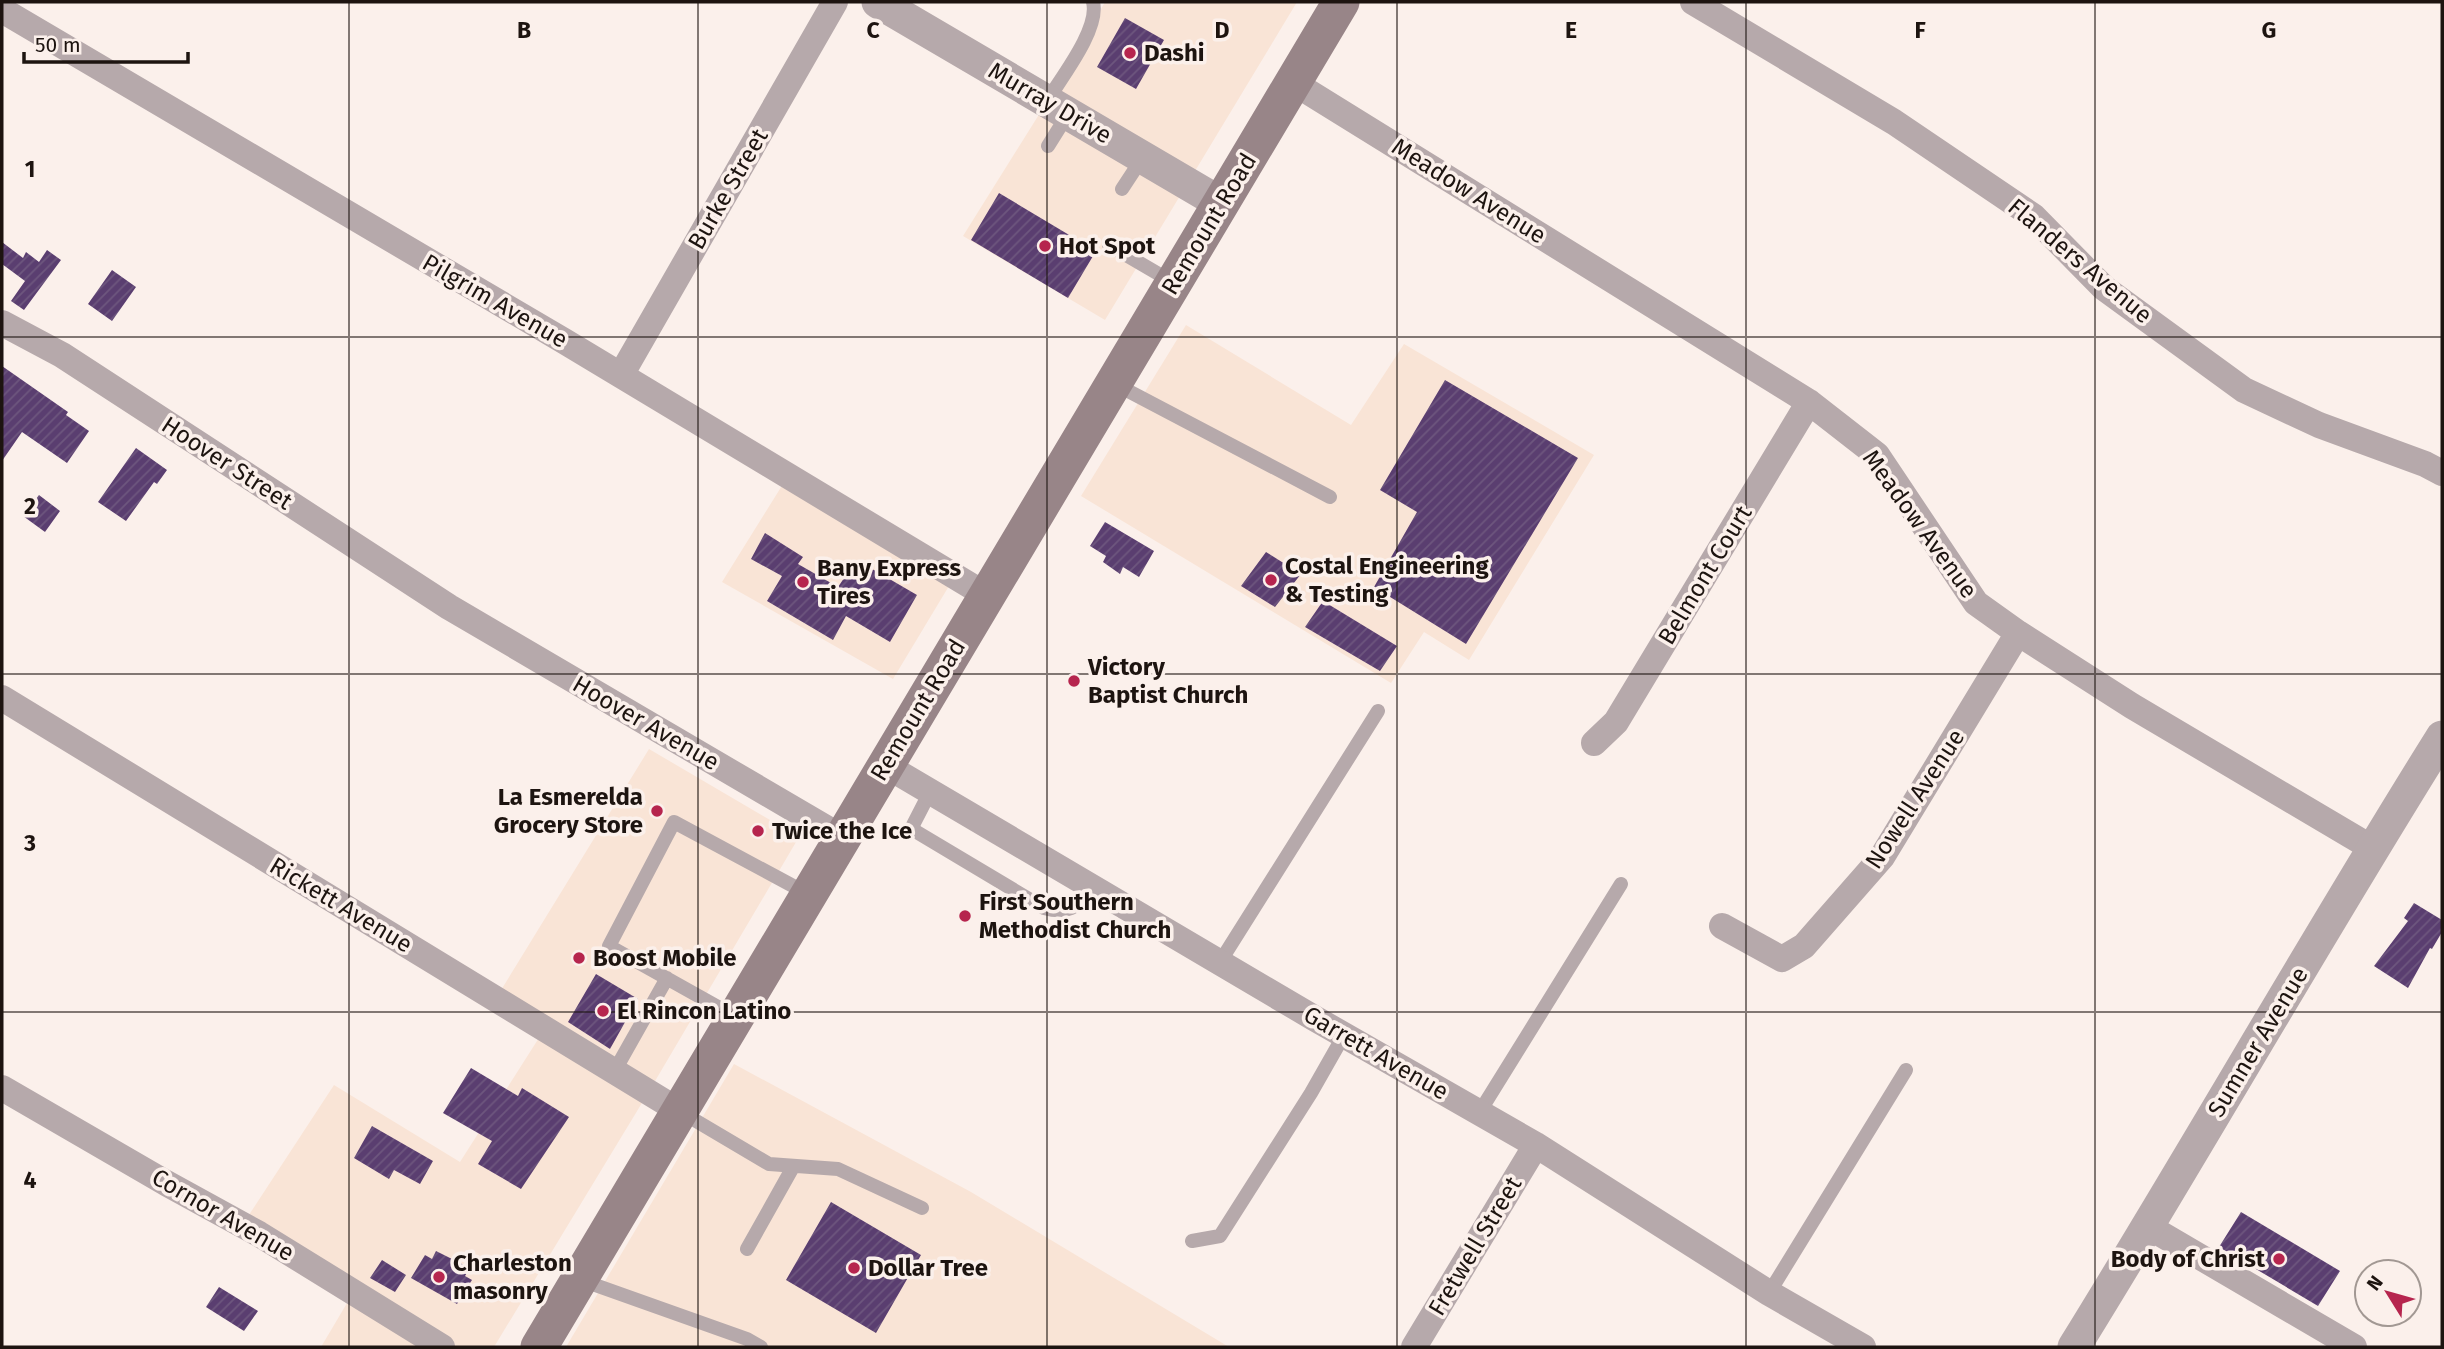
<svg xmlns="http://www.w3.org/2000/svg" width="2444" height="1349" viewBox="0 0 2444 1349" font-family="'Fira Sans',sans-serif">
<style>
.commercial{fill:#f9e4d6}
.building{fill:url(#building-hatch)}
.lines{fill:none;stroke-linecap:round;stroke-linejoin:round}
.service{stroke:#b6a9ab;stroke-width:14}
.minor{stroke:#b6a9ab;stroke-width:26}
.tertiary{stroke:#b6a9ab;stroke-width:33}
.secondary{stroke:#988588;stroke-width:37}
.grid{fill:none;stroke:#1d1410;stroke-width:2;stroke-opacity:0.55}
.poi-dot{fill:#b6254e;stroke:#fbf0eb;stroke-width:2.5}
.labels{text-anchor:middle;stroke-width:7;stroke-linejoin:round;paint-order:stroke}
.poi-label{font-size:24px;font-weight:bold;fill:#1d1410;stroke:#fbf0eb;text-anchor:start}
.street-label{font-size:24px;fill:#1d1410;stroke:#fbf0eb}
.grid-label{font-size:23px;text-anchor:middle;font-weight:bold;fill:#1d1410;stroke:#fbf0eb;stroke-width:7;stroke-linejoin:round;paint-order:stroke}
</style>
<defs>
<pattern id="building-hatch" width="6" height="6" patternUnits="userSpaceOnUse" patternTransform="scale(1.75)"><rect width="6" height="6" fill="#5a3e70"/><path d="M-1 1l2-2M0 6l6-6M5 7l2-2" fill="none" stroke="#6d567e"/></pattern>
</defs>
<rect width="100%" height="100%" fill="#fbf0eb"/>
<path class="commercial" d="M1105 2H1297L1105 320 963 236 1060 81Z
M1186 325 1351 425 1404 344 1594 455 1469 660 1424 632 1391 683 1081 496Z
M788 476 955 576 893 679 722 582Z
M649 749 799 837 648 1093 494 1347H321L353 1293 243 1224 334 1085 460 1162 544 1030 495 1000Z
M734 1064 971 1192 1229 1347H566Z"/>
<path class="building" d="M1125 18 1164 40 1136 89 1097 67Z
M999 193 1096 251 1068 298 971 240Z
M2 242 23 258 26 252 39 262 47 250 61 260 24 310 11 301 25 281 2 264Z
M112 270 136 287 112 321 88 304Z
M2 366 68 412 66 415 89 431 67 463 22 432 2 461Z
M1445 380 1578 458 1466 644 1374 587 1417 512 1380 490Z
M136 448 167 470 157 484 154 482 126 521 98 502Z
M39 495 60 511 45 532 23 516Z
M1105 522 1154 551 1139 577 1123 567 1120 574 1103 562 1106 556 1090 546Z
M765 533 803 557 798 564 838 587 855 562 874 570 917 595 890 642 846 616 833 640 767 601 782 576 751 559Z
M1266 552 1301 574 1275 607 1241 586Z
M1323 601 1397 646 1380 671 1305 627Z
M2414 903 2442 920V932L2432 949 2430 948 2408 988 2374 966 2408 921 2404 918Z
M596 974 638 999 610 1049 568 1022Z
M471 1068 518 1096 522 1088 569 1117 521 1189 478 1164 492 1141 443 1113Z
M372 1126 433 1161 420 1184 394 1170 389 1179 354 1158Z
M831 1202 921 1255 876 1333 786 1280Z
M2241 1212 2340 1271 2318 1306 2219 1247Z
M436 1251 470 1268 465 1276 472 1280 457 1304 411 1278 425 1255 432 1259Z
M382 1260 406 1275 395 1292 370 1278Z
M219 1287 258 1311 244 1331 206 1307Z"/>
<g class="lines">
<path class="service" d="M1047 101C1061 78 1100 29 1093 2
M1048 146 1068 114
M1122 189 1143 157
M1109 245 1174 283
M1115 384 1330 497
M930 792 913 825 915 831 1044 908C1070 915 1077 906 1094 889
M1220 962 1378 711
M736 1017 609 946 674 822 808 894
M614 1072 667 978
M681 1112 769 1164 838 1169 922 1208
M1479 1113 1621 884
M1192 1241 1220 1236 1311 1093 1344 1035
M747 1249 793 1167
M581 1280 747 1339 761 1347
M1769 1293 1906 1070"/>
<path class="minor" d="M1693 2 1894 122 2033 216 2104 288 2244 390 2319 425 2425 464 2442 473
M2 10 564 341 986 595
M1294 83 1809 402 1877 455 1976 603 2018 633 2132 706 2372 848
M2 323 62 355 449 607 843 838
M621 375 835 2
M2 698 681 1112
M1594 743 1616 722 1809 402
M885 765 1314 1018 1536 1145 1769 1293 1863 1347
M1722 926 1782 959 1804 946 1882 857 2018 633
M2 1088 166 1183 259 1234 442 1347
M2149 1227 2354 1347
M1414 1347 1536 1145"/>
<path class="tertiary" d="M878 2 1222 204
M2074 1347C2199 1145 2316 938 2442 737"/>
<path class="secondary" d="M539 1347 1341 2"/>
</g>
<path class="grid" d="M349 2V1347M698 2V1347M1047 2V1347M1397 2V1347M1746 2V1347M2095 2V1347M2 337H2442M2 674H2442M2 1012H2442"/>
<g class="poi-dot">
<circle cx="1130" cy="53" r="7"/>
<circle cx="1045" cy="246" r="7"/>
<circle cx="1271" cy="580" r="7"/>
<circle cx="803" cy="582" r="7"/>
<circle cx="1074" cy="681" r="7"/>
<circle cx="657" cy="811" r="7"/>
<circle cx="758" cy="831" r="7"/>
<circle cx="965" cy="916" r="7"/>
<circle cx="579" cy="958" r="7"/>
<circle cx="603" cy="1011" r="7"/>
<circle cx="2279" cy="1259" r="7"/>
<circle cx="854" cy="1268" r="7"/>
<circle cx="439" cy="1277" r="7"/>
</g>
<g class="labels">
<g class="poi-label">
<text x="1144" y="61">Dashi</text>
<text x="1059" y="254">Hot Spot</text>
<text x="1285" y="574">Costal Engineering<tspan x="1285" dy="28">&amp; Testing</tspan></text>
<text x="817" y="576">Bany Express<tspan x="817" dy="28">Tires</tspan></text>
<text x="1088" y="675">Victory<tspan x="1088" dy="28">Baptist Church</tspan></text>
<text x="643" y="805" text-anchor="end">La Esmerelda<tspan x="643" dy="28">Grocery Store</tspan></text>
<text x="772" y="839">Twice the Ice</text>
<text x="979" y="910">First Southern<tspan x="979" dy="28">Methodist Church</tspan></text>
<text x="593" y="966">Boost Mobile</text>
<text x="617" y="1019">El Rincon Latino</text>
<text x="2265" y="1267" text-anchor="end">Body of Christ</text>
<text x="453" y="1271">Charleston<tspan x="453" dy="28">masonry</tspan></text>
<text x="868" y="1276">Dollar Tree</text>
</g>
<g class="street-label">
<text transform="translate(1050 103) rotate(30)" y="8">Murray Drive</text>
<text transform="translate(728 189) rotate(-60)" y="8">Burke Street</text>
<text transform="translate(1469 191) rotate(32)" y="8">Meadow Avenue</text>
<text transform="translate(1209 224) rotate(-59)" y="8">Remount Road</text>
<text transform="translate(2080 261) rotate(40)" y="8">Flanders Avenue</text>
<text transform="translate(495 301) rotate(30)" y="8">Pilgrim Avenue</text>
<text transform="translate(227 463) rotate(33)" y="8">Hoover Street</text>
<text transform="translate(1920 524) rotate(54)" y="8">Meadow Avenue</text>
<text transform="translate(1705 575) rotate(-59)" y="8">Belmont Court</text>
<text transform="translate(918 710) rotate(-59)" y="8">Remount Road</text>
<text transform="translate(646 723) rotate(30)" y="8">Hoover Avenue</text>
<text transform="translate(1915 799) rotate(-57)" y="8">Nowell Avenue</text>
<text transform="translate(341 905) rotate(31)" y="8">Rickett Avenue</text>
<text transform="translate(2258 1042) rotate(-59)" y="8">Sumner Avenue</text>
<text transform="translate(1376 1053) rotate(30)" y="8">Garrett Avenue</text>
<text transform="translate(223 1215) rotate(30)" y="8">Cornor Avenue</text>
<text transform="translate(1475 1246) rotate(-59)" y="8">Fretwell Street</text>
</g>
</g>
<g class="grid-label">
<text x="524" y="38">B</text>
<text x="873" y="38">C</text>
<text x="1222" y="38">D</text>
<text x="1571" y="38">E</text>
<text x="1920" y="38">F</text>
<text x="2269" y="38">G</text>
<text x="30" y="177">1</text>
<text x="30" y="514">2</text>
<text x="30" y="851">3</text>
<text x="30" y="1188">4</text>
</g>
<rect width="2444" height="1349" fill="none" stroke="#1d1410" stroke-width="7"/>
<g transform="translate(2388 1293) rotate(307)"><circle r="33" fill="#fbf0eb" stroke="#a29893" stroke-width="2"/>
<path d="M0-5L12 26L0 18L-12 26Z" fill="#b6254e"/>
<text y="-10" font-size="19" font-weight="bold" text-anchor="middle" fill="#1d1410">N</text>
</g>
<path d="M24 52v10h164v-10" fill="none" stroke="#1d1410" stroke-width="3.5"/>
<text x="35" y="52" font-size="21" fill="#1d1410" stroke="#fbf0eb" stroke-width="5" paint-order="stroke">50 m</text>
</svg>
